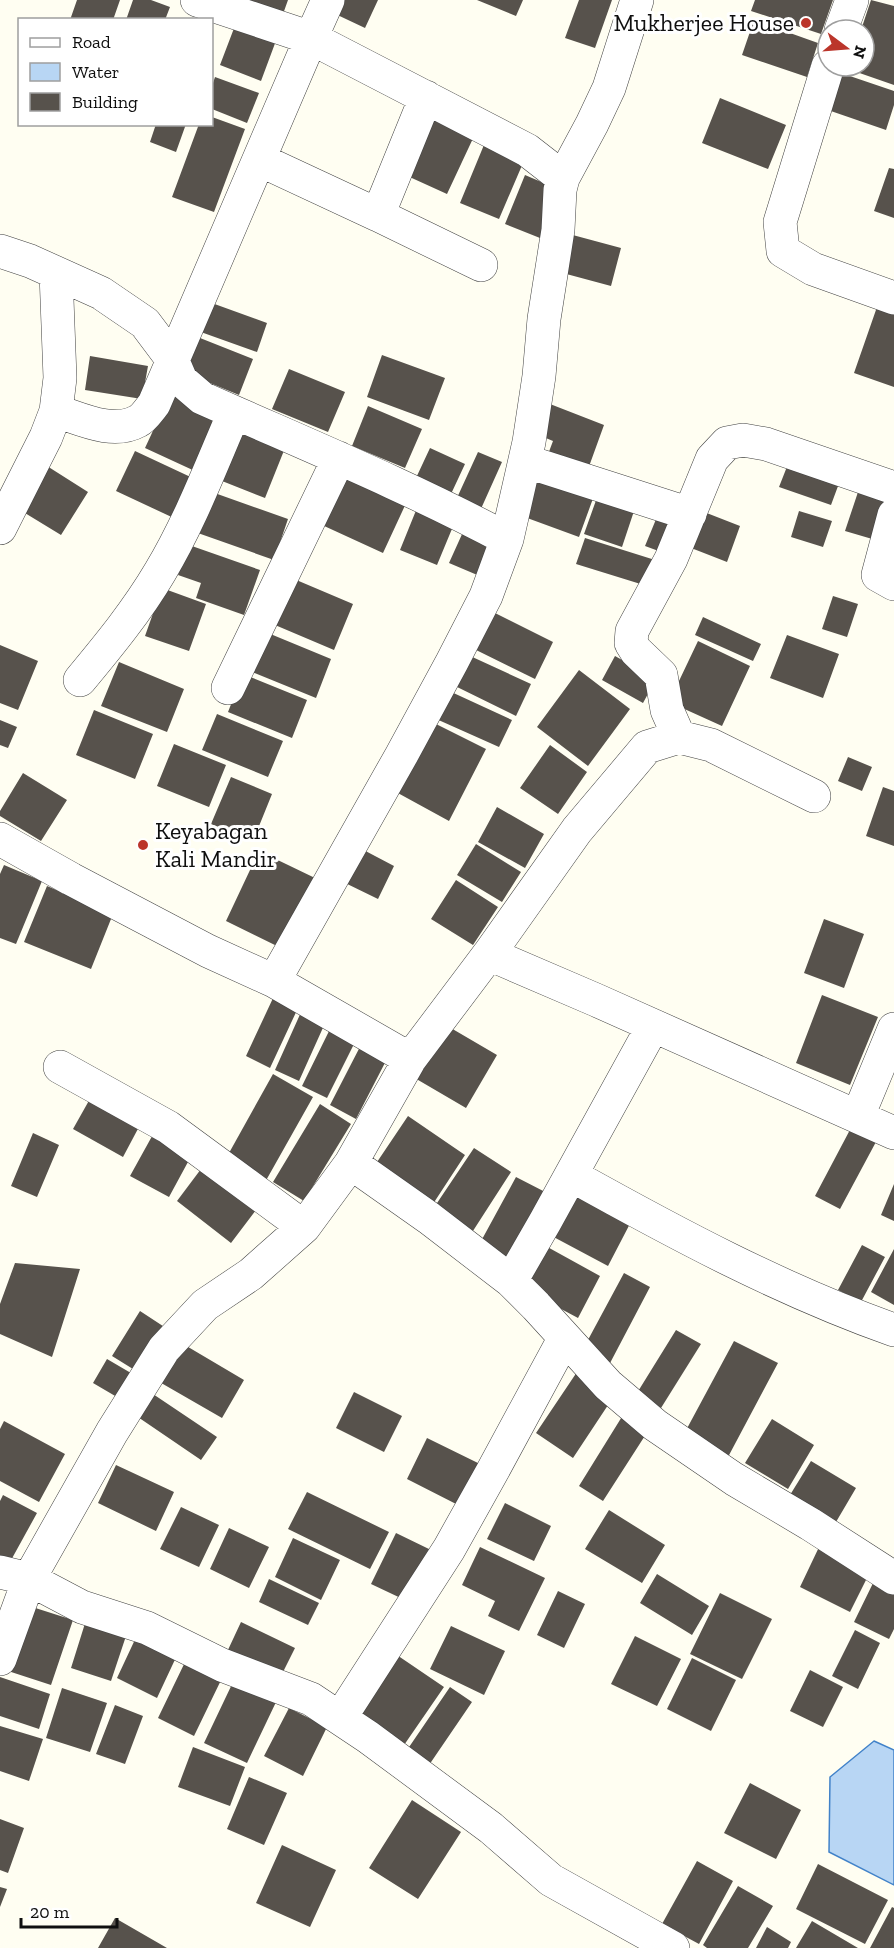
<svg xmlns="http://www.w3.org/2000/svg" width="894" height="1948" viewBox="0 0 894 1948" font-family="'Zilla Slab',serif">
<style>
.water{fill:#b8d6f4;stroke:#4182c9;stroke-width:1.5}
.building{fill:#57524c}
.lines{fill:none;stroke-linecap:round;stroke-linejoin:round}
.minor-casing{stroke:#424242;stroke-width:34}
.minor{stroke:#fff;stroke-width:33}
.poi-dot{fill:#bb352b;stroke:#fff;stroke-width:2}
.labels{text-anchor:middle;stroke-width:6;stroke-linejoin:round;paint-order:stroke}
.poi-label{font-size:24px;fill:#0f0f0f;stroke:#fff;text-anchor:end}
</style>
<rect width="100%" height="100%" fill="#fffef2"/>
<path class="water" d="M874 1741 894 1750V1885L829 1852 830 1777Z"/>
<path class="building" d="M77 0H120L113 20H70Z
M133 0H151L170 7 165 20H126Z
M247 0H288L283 14Z
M335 0H378L365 28 329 11Z
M477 0H523L516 16Z
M579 0H612L595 48 565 38Z
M755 0H833L821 34 751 11Z
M871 0 894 6V85L848 69 849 66H864V30H861Z
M754 20 818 43 807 77 742 55Z
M236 23 277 38 261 81 220 65Z
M838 72 894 91V105L886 130 825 109Z
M215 77 259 93 247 123 212 109V86Z
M720 98 786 125 768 169 702 143Z
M431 112 476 132 447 194 403 174Z
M212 117 245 129 214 212 172 197 199 124H212Z
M156 124H186L176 152 150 142Z
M486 140 526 156 499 219 460 203Z
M889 168 894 169V218L874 211Z
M525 175 560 190 540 238 505 224Z
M569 234 621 248 611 286 559 272Z
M209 302 267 323 257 352 198 331Z
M877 307 894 313V387L854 373Z
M195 336 253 359 239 395 181 371Z
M382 355 445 378 429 420 367 397Z
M90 356 148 366 142 399 85 390Z
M289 369 345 392 328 432 272 409Z
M171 392 223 416 197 472 145 448Z
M550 404 604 425 587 472 547 457 553 441 541 436Z
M368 406 422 429 405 468 352 446Z
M239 424 287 443 265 498 217 479Z
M430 448 465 464 451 494 416 478Z
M135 451 197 480 178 520 116 491Z
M478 452 502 462 480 511 456 500Z
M790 459 841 478 831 505 779 487Z
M47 466 88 492 61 535 20 510Z
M347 471 408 499 383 553 322 525Z
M535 472 595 493 579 537 519 515Z
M859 489 892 500 879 541 845 531Z
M209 491 288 519 274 560 195 532Z
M599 492 636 505 622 547 584 534Z
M417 508 454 524 437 565 400 550Z
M699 510 740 526 727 562 686 546Z
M799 511 832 521 823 547 791 537Z
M659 512 678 519 664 553 645 546Z
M463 532 495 546 482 577 449 563Z
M585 538 655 560 647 586 576 564Z
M189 545 260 570 244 615 196 598 201 583 178 575Z
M294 579 353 604 334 650 275 625Z
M162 588 206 604 189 651 145 636Z
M833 596 858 604 847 637 822 629Z
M487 609 553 642 535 679 468 646Z
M703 617 761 644 753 661 695 635Z
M268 633 331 659 316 698 252 672Z
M787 635 839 654 823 698 770 678Z
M698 641 750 666 722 726 669 702Z
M0 645 38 661 18 710 0 703Z
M468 655 531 684 516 716 453 685Z
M615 656 656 679 643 703 602 680Z
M119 662 184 689 167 732 101 706Z
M579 670 630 709 588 766 537 727Z
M243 674 307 700 292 738 228 712Z
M447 690 512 720 499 747 434 718Z
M94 710 153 734 135 779 76 755Z
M217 714 283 741 268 777 202 750Z
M0 720 17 727 8 748 0 745Z
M432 722 486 749 449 821 396 792Z
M174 744 226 765 209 807 157 786Z
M550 745 587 772 558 814 520 788Z
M848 757 872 767 862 791 838 781Z
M23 773 67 800 41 841 0 816V811Z
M231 777 272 794 253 841 211 824Z
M883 787 894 791V846L866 836Z
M497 807 544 834 525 868 478 842Z
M476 844 521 872 502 902 457 875Z
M356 846 394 866 378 899 339 880Z
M259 851 315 878 281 948 226 921Z
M4 865 42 881 16 944 0 938V874Z
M456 880 498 907 473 945 431 919Z
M47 886 113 914 91 969 24 942Z
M824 919 864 934 844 988 804 973Z
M822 995 878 1017 850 1085 796 1063Z
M274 996 298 1008 270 1068 246 1056Z
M302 1010 326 1021 299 1081 275 1070Z
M444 1024 497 1055 466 1108 413 1077Z
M332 1025 357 1038 327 1098 302 1086Z
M363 1041 389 1055 356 1119 330 1105Z
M273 1074 313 1097 264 1184 224 1162Z
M91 1097 140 1125 123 1157 73 1129Z
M320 1104 351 1124 304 1201 273 1182Z
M408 1116 465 1155 431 1207 373 1168Z
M852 1126 877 1140 840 1209 815 1196Z
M156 1129 195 1149 169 1197 130 1176Z
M33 1133 59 1145 37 1197 11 1186Z
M474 1148 511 1172 471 1234 433 1209Z
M207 1161 262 1202 231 1243 177 1201Z
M516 1177 551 1195 515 1262 480 1243Z
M575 1184 634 1216 608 1266 548 1234Z
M894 1184V1221L881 1215Z
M542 1244 600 1276 578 1318 520 1287Z
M862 1245 885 1257 861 1302 838 1290Z
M894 1249V1305L871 1292Z
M15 1263 80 1269 52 1357 0 1334V1304Z
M624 1273 650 1287 609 1365 582 1351Z
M140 1311 169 1330 141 1374 112 1356Z
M676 1330 701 1344 661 1408 637 1393Z
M178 1341 244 1380 222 1418 156 1380Z
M734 1341 778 1363 728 1457 684 1434Z
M107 1359 136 1376 122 1400 93 1383Z
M577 1372 614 1396 573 1458 536 1433Z
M147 1390 217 1437 201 1460 132 1413Z
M354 1392 402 1416 384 1452 336 1428Z
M623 1415 648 1431 603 1501 579 1486Z
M772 1419 814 1445 788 1489 745 1463Z
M4 1421 65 1454 39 1502 0 1481V1429Z
M427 1438 480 1464 460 1506 407 1479Z
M811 1461 856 1488 836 1522 790 1495Z
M116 1465 174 1492 156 1531 98 1503Z
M307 1492 389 1532 370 1569 288 1529Z
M3 1495 37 1513 10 1562 0 1556V1501Z
M505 1503 551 1526 534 1561 487 1539Z
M181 1507 219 1525 199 1567 160 1549Z
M609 1510 665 1545 642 1583 585 1549Z
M229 1528 269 1547 249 1588 210 1569Z
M396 1533 431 1550 407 1601 371 1584Z
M293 1538 340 1560 321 1600 275 1577Z
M820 1545 871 1570 850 1612 800 1587Z
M480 1547 545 1578 519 1631 488 1616 495 1601 462 1585Z
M657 1574 709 1606 692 1635 640 1603Z
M876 1577 894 1586V1629L889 1639 854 1622Z
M269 1579 319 1603 308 1625 259 1602Z
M558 1591 585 1604 564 1648 537 1635Z
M720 1593 772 1619 742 1679 690 1654Z
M26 1605 73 1620 51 1685 5 1670Z
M87 1617 128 1630 111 1681 71 1668Z
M241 1622 295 1648 280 1678 227 1652Z
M451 1626 505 1651 484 1695 430 1669Z
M855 1630 880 1643 858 1689 832 1676Z
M139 1631 179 1651 157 1698 117 1678Z
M635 1636 681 1659 657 1706 611 1684Z
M391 1651 444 1687 402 1748 350 1711Z
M187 1658 223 1676 194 1736 158 1718Z
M692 1658 736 1680 711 1731 667 1709Z
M810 1670 843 1687 823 1727 790 1711Z
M0 1677 50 1694 39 1729 0 1716Z
M234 1680 277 1700 247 1763 204 1743Z
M450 1687 472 1702 427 1768 405 1753Z
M62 1688 107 1703 90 1752 46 1738Z
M115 1705 143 1716 125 1764 96 1754Z
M289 1708 327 1727 303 1776 264 1756Z
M0 1726 43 1739 29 1781 0 1771Z
M193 1747 245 1767 230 1806 178 1787Z
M249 1777 287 1793 264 1845 227 1829Z
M750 1783 801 1810 776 1859 724 1833Z
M412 1800 461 1832 418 1899 369 1868Z
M0 1819 24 1828 8 1873 0 1870Z
M282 1845 336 1870 310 1927 256 1903Z
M697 1861 733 1881 699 1944 662 1924Z
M818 1864 888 1900 865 1944 796 1909Z
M738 1886 773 1906 748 1948H707L703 1945Z
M0 1887 7 1889 0 1907Z
M892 1907 894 1908V1948H870Z
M115 1918 167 1948H98Z
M812 1921 858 1948H796Z
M767 1927 791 1942 788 1948H756Z"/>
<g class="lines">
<g class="minor-casing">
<path id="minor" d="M328 0 311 38 527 150 563 178
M841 30 852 0
M828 66 780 222 783 251 813 269 894 298
M260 160 378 215 426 97
M378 215 481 265
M0 251 30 261 101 293 145 323 172 359 181 380 202 398C305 444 408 486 507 539
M56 273 60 378 56 411C81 419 113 435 138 421 144 418 149 410 154 404L311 38 197 0
M525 461 690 514
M894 515 878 575 894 584
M0 528 46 437 56 411
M80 680C109 645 137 611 160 572 190 522 211 466 234 413
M228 688 339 458
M679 737 667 710 661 675 636 651 631 643 632 631 671 559 712 459 727 443 743 440 766 444 894 488
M0 839 71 879 208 951 274 981 410 1059 489 954 596 1000 894 1133
M489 954 577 830 647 747 679 737 711 745 814 796
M274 981 401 756 452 662 486 596 507 539 529 442 539 376 544 319 558 230 560 190 563 178 592 124 609 88 637 0
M60 1067 168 1127 304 1227
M858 1116 894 1029
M351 1163 429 1218 511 1281 536 1306 608 1385 655 1425 734 1479 810 1524 894 1578
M571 1175C675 1233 781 1290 894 1330
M511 1281 545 1222 653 1026
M0 1572 29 1579 112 1432 164 1349 205 1305 251 1274 304 1227 351 1163 410 1059
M0 1659 29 1579 82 1607 147 1628 222 1665 311 1699 368 1737 491 1828 551 1880 673 1948
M340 1718 449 1549 492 1472 564 1339"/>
</g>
<use href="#minor" class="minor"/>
</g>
<g class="poi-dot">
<circle cx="806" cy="23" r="6"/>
<circle cx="143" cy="845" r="6"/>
</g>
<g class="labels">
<g class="poi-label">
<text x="794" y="31">Mukherjee House</text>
<text x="155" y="839" text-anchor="start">Keyabagan<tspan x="155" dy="28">Kali Mandir</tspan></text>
</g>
</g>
<rect x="18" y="18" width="195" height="108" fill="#ffffff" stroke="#9f9f9f" stroke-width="1.5"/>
<rect x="30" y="38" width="30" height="9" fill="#ffffff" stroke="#9f9f9f" stroke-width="1.5"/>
<text x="72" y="48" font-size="18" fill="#0f0f0f">Road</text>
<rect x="30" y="63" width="30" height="18" fill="#b8d6f4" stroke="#9f9f9f" stroke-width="1.5"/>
<text x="72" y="78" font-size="18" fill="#0f0f0f">Water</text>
<rect x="30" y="93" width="30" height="18" fill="#57524c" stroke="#9f9f9f" stroke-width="1.5"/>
<text x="72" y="108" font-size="18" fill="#0f0f0f">Building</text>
<g transform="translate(846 48) rotate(106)"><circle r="28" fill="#ffffff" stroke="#9f9f9f" stroke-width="1.5"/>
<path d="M0-4.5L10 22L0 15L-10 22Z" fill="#bb352b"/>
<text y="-9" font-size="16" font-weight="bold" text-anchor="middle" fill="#0f0f0f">N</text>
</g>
<path d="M21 1918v9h96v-9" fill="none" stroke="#0f0f0f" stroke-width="3"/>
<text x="30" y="1918" font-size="18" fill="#0f0f0f" stroke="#ffffff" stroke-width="4.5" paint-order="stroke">20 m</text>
</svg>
